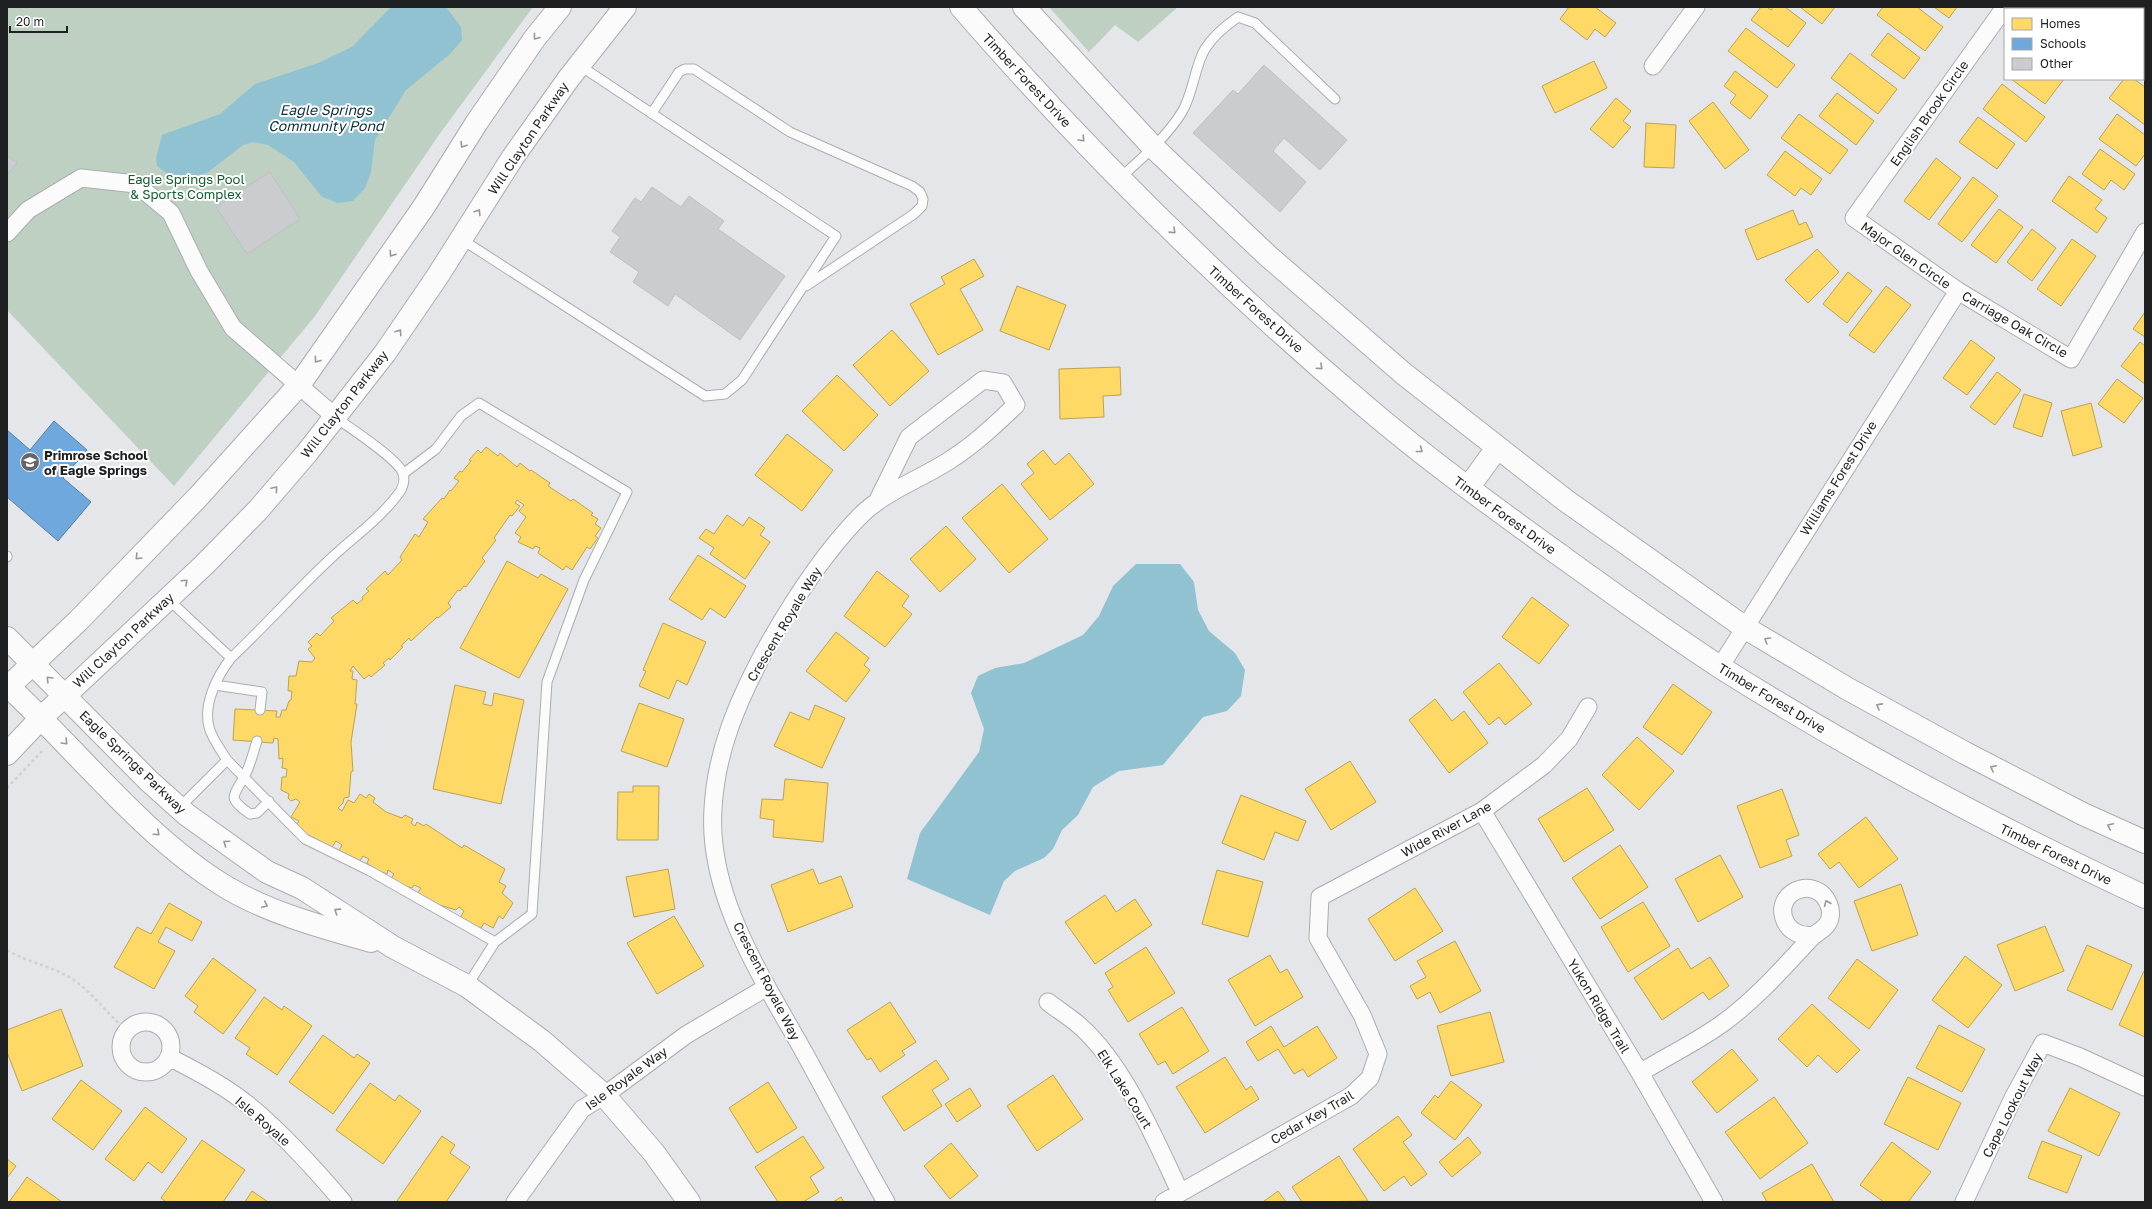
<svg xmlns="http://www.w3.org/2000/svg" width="2152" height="1209" viewBox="0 0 2152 1209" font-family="'Golos Text',sans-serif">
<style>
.green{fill:#bdd0c2}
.water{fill:#90c2d2}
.homes{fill:#ffd966;stroke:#bca252}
.schools{fill:#6fa8dc;stroke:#577fa4}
.building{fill:#cacccf;stroke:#bec0c2}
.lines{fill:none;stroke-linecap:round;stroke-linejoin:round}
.service-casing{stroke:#acadb0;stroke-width:11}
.minor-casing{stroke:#acadb0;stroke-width:19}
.tertiary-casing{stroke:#acadb0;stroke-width:24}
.secondary-casing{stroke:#acadb0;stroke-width:24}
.path{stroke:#d0d0d0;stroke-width:2.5;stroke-dasharray:3 3;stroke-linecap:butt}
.service{stroke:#fbfbfc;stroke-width:9}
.minor{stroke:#fbfbfc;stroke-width:17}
.tertiary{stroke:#fbfbfc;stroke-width:22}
.secondary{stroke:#fbfbfc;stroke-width:22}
.oneway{stroke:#98989a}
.labels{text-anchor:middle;stroke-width:4;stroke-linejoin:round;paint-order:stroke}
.street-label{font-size:13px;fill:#1f2022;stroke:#fff}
.park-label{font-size:13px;fill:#10602f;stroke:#fff}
.poi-label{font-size:13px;font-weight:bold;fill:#1f2022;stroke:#fff;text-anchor:start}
.water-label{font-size:14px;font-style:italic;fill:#0b2f38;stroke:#fff}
</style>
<rect width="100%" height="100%" fill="#e4e6e9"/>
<path class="green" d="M7 7H533L441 132 315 316 174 486 7 310Z
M1049 7H1178L1138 42 1115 25 1089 52Z"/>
<path class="water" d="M391 7H446L461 27 462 40 450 54 406 90 375 140 371 172 365 188 353 201 338 203 322 197 294 162 268 145 253 142 243 145 207 173 181 179 171 176 157 166 156 158 162 135 220 114 255 84 318 63 352 47Z
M1136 564H1180L1194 582 1198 610 1209 631 1235 653 1245 670 1241 696 1227 711 1203 717 1163 765 1119 771 1093 787 1078 815 1062 830 1053 849 1044 858 1015 871 1004 881 990 915 907 879 920 833 979 752 984 729 971 693 978 676 995 668 1024 663 1083 635 1099 616 1113 586Z"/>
<path class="homes" d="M1569 7H1595L1616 23 1605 37 1595 29 1587 40 1560 19Z
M1761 7H1767L1771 10 1773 7H1785L1806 23 1788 47 1751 20Z
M1800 7H1835L1822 24Z
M1883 7H1917L1943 27 1925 51 1877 15Z
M1934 7H1957L1949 18Z
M2059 7H2099L2102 9H2057Z
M2112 7H2133L2132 9H2115Z
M1746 28 1795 65 1777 88 1728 51Z
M1888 33 1920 58 1904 79 1871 55Z
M1850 53 1897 89 1878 114 1831 78Z
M1594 61 1607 88 1555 113 1542 86Z
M1735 71 1768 96 1750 119 1730 103 1736 95 1724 86Z
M2011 79H2064L2045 104Z
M2124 79H2134L2145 87V125L2109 98Z
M2002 84 2045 117 2026 142 1983 109Z
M1837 93 1874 121 1856 145 1819 116Z
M1616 98 1631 111 1623 121 1631 127 1613 148 1590 129Z
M1713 102 1749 150 1725 169 1689 121Z
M1799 114 1848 150 1830 174 1781 138Z
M2117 114 2145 135V154L2136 166 2099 139Z
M1978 117 2015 144 1997 169 1959 142Z
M1646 123 1676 125 1674 168 1644 167Z
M2100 149 2135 174 2124 190 2111 180 2104 190 2082 174Z
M1785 151 1822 179 1811 195 1801 188 1795 196 1767 175Z
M1936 158 1961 178 1929 220 1904 201Z
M2069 176 2102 200 2095 209 2107 218 2097 233 2052 201Z
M1973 177 1998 196 1962 242 1938 224Z
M1999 209 2023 227 1996 263 1971 245Z
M1793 210 1799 225 1806 222 1813 237 1757 260 1745 230Z
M2032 229 2056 248 2032 281 2007 262Z
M2072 239 2096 256 2061 306 2037 289Z
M1817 249 1839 272 1808 303 1785 280Z
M974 259 984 276 960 289 983 330 938 355 910 304 945 284 941 277Z
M1848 272 1872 291 1847 323 1823 304Z
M1017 286 1066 305 1049 350 1000 331Z
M1886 286 1911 305 1874 353 1849 335Z
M2145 312V337L2133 329Z
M892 330 929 371 890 406 853 365Z
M1971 340 1995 358 1967 395 1943 378Z
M2140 342 2145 346V384L2121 366Z
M1120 367 1121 395 1103 396 1104 417 1060 419 1059 369Z
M1997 372 2021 390 1995 425 1970 407Z
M837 375 878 415 844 451 802 411Z
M2117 379 2143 398 2124 423 2098 404Z
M2024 394 2052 403 2042 437 2013 427Z
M2091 403 2102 447 2073 456 2061 411Z
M787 434 833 470 802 511 755 475Z
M486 447 498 456 500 453 517 467 520 463 530 471 531 470 550 483 548 486 571 501 573 499 593 513 591 515 598 519 595 524 601 528 595 536 598 538 590 549 587 547 572 570 566 566 563 570 538 553 540 548 535 546 533 549 518 542 521 537 515 533 526 517 519 511 524 505 517 500 515 503 520 506 512 516 510 515 494 538 496 540 482 558 485 561 466 587 464 586 460 591 458 590 448 603 451 607 438 618 437 617 411 641 409 638 401 646 403 647 390 660 389 658 383 663 385 665 371 677 369 675 364 679 353 666 350 671H353L352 679 357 680 355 704H357L351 742 353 771 351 772 349 797 344 798 343 803 338 808 342 811 348 800 354 803 360 794 366 798 369 794 375 798 373 802 386 812 402 818 405 815 413 819 411 823 415 826 417 822 424 826 426 824 462 848 464 845 505 869 499 882 506 886 502 893 513 903 503 919 499 916 493 928 484 923 481 928 469 925 460 918 464 911 459 907 456 910 433 903 417 894 421 888 414 885 412 888 402 885 391 879 394 874 388 870 387 874 375 870 367 863 369 859 363 856 359 862 339 851 342 845 336 841 330 850 313 841 315 838 305 834 296 826 299 821 291 817 300 802 296 799 291 801 288 798 289 794 281 790 282 777H286L287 769 282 768 283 758 279 759 278 739 274 738 273 743 233 740 235 709 277 711 276 717H280L282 710H286L289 701 291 700 292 691H288L289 676H296L299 661 312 662 315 658 308 649 312 646 308 642 317 633 320 636 334 621 331 618 353 600 357 604 363 599 362 597 369 591 366 589 385 571 388 575 402 560 400 557 415 534 419 537 428 522 423 519 442 498 444 499 450 490 451 491 459 481 454 478 460 471 462 472 471 461 469 460 478 450 481 453Z
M1043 450 1055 465 1069 453 1094 484 1050 520 1021 484 1034 473 1027 464Z
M1002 484 1048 539 1009 573 962 518Z
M727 515 743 526 749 517 765 528 760 535 770 542 745 579 710 554 714 548 699 538 706 529 714 534Z
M946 526 976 559 940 592 910 559Z
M698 555 746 586 725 618 710 608 702 620 669 599Z
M507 561 538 578 541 574 568 589 519 678 460 648Z
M877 571 909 596 902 606 912 614 885 647 844 616Z
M1532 597 1569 625 1539 664 1502 637Z
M663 623 706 642 687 685 677 680 669 699 639 686 646 671 643 670Z
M836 632 869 658 864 665 870 670 846 702 806 671Z
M1499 663 1532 704 1505 725 1499 717 1489 725 1463 692Z
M1673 684 1712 712 1682 755 1643 727Z
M455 685 486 692 483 704 492 706 494 693 524 700 501 804 433 789Z
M1435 699 1452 721 1464 711 1488 743 1449 773 1409 720Z
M639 703 684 719 667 767 621 751Z
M815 705 845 718 822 768 774 746 790 712 809 720Z
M1637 737 1674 771 1639 810 1602 775Z
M1350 761 1376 802 1331 830 1305 789Z
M785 779 828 783 823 842 773 837 774 820 760 818 762 799 783 800Z
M633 786H659L658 840H617L618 792H633Z
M1587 788 1614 830 1564 862 1538 819Z
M1782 789 1799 835 1786 840 1792 856 1760 868 1737 806Z
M1241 795 1306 821 1298 841 1275 832 1264 860 1222 843Z
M1866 817 1898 859 1859 888 1839 862 1830 869 1818 854Z
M1620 845 1648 887 1600 919 1572 878Z
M1720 855 1743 897 1698 922 1675 879Z
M668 869 675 909 634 917 626 877Z
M813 869 819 884 841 876 853 907 788 932 771 885Z
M1217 870 1263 882 1248 937 1202 924Z
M1901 884 1918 935 1872 951 1854 901Z
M1415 888 1443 931 1395 961 1368 919Z
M1105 895 1116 912 1135 899 1152 925 1095 964 1065 922Z
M1643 902 1670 946 1628 972 1601 927Z
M169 903 202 922 192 941 166 927 158 942 175 951 154 989 114 967 137 927 151 934Z
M674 916 704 966 657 994 627 943Z
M2045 926 2064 971 2015 991 1997 945Z
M1455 941 1481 991 1440 1013 1430 992 1417 999 1410 986 1426 977 1417 961Z
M2087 945 2132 965 2112 1010 2067 990Z
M1146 947 1175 993 1128 1022 1108 990 1113 987 1105 973Z
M1678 948 1691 969 1710 957 1729 986 1709 1000 1703 992 1662 1020 1634 978Z
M1270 955 1280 973 1287 969 1303 997 1255 1026 1228 980Z
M1965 956 2002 985 1968 1028 1932 1000Z
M213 958 256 990 223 1034 194 1012 198 1006 185 996Z
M1857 959 1898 990 1869 1029 1828 998Z
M2144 971 2145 972V1037L2119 1025Z
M264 997 282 1010 284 1006 312 1026 277 1075 246 1054 250 1048 235 1038Z
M890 1002 916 1042 902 1051 905 1055 880 1072 871 1058 867 1060 847 1030Z
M1812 1004 1860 1050 1837 1073 1818 1055 1807 1067 1778 1039Z
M1182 1007 1209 1051 1173 1074 1165 1061 1158 1065 1139 1034Z
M61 1009 83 1066 22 1091 7 1052V1030Z
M1490 1012 1504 1062 1451 1076 1437 1026Z
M1939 1025 1985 1049 1962 1092 1916 1068Z
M1271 1026 1284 1047 1317 1026 1337 1058 1308 1077 1303 1069 1294 1074 1278 1049 1258 1061 1246 1042Z
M323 1035 354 1058 357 1054 370 1063 333 1114 289 1082Z
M1732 1049 1758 1080 1717 1113 1692 1082Z
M1225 1057 1246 1090 1251 1086 1259 1099 1205 1133 1176 1087Z
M936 1060 949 1079 932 1090 942 1106 904 1131 882 1097Z
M1053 1075 1083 1119 1037 1151 1007 1106Z
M1908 1077 1961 1103 1938 1150 1884 1124Z
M81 1080 122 1111 93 1150 52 1119Z
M1451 1081 1482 1105 1455 1140 1421 1113 1435 1095 1438 1098Z
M768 1082 797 1128 757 1153 729 1108Z
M370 1083 395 1101 399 1095 421 1111 383 1164 336 1130Z
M970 1088 981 1106 957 1122 945 1104Z
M2070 1088 2120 1113 2099 1156 2048 1131Z
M1774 1097 1808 1143 1760 1179 1725 1132Z
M145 1107 187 1139 162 1173 148 1162 134 1181 105 1159Z
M1398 1116 1412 1135 1403 1142 1427 1174 1411 1186 1404 1176 1384 1191 1353 1149Z
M442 1136 455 1145 450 1153 470 1167 446 1202H399L397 1201Z
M803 1136 824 1168 810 1177 819 1192 803 1202H778L755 1167Z
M1468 1137 1481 1153 1452 1177 1439 1162Z
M202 1140 245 1170 223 1202H166L161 1198Z
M2042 1141 2082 1156 2067 1193 2028 1178Z
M1892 1142 1931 1172 1908 1202H1884L1860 1185Z
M951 1143 978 1176 950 1199 924 1166Z
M1339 1156 1368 1201 1302 1202 1292 1187Z
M7 1159 16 1166 7 1178Z
M1812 1164 1834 1202H1767L1762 1193Z
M27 1177 62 1202H9Z
M252 1191 268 1202H245Z
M1278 1191 1286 1202H1263Z
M841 1197 844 1202H833Z"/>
<path class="schools" d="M54 421 87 450 63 478 91 502 58 541 7 497V430L30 450Z"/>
<path class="building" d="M1264 65 1347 140 1320 170 1284 138 1273 151 1306 182 1280 212 1193 133 1233 90 1238 94Z
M7 155 17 163 7 175Z
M270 172 300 219 247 254 216 207Z
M652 187 681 207 689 196 724 221 718 229 785 276 740 340 675 294 668 306 633 282 639 272 610 252 620 237 612 231 635 198 641 202Z"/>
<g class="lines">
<g class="service-casing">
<path id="service" d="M652 113 679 72 685 69H694L790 132 912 186 920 192 923 199 922 206 914 214 806 286
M1119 179C1141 159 1166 138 1182 112 1193 94 1195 65 1205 49 1213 36 1225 26 1238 17L1255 23 1335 99
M461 239 705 396 725 394 742 380 836 236 579 65
M403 474 436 449 461 416 479 403 627 492 584 580 547 682 532 914 495 942 467 986
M7 556V557
M168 599 231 658C264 627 295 592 328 561 351 539 380 519 399 493 403 488 405 480 403 473 397 458 350 428 335 417
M215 685 262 692 260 710
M257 741C253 753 250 767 244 777 233 797 227 798 250 814L257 813 269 801
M227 760 305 839 370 871 495 942
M179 808 227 760C221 750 212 739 209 727 203 704 217 676 231 658"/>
</g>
<g class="minor-casing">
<path id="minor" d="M2005 7 1854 218 1958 291 2071 359 2145 232
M1653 66 1696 7
M7 233 28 210 81 178 136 184 171 213 199 271 233 328 334 416
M877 502 909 437 983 380 1003 383 1016 405C995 425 975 444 950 460 921 479 885 491 860 516 821 556 790 605 763 654 737 703 716 752 713 809 707 897 764 980 805 1054 832 1103 858 1153 886 1202
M1720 667 1958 291
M1482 811 1640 1073 1714 1202
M1048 1002C1058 1010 1070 1017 1080 1026 1124 1065 1155 1139 1180 1192
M121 1047a25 25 0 1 1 50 0a25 25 0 1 1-50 0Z
M169 1057C198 1072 227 1087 252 1108 285 1136 315 1169 343 1202
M1640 1073C1667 1056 1697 1042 1723 1023 1756 999 1784 967 1812 937 1817 932 1824 930 1828 923 1833 914 1830 903 1823 895 1818 890 1809 887 1801 889 1770 897 1781 941 1815 935
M515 1202 582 1109 605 1095 686 1035 767 987
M1164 1202 1351 1096 1370 1078 1378 1054 1362 1015 1318 938 1320 897 1482 811 1544 765 1569 739 1588 707
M1964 1202 2014 1096 2043 1043 2080 1057 2145 1087"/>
</g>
<g class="tertiary-casing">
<path id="tertiary" d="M7 638 149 781 187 815 267 872 302 888 393 947 467 986 542 1041 604 1095 654 1153 689 1202
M7 685C77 750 145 838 226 887 269 913 322 927 371 941"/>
</g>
<g class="secondary-casing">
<path id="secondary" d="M961 7C1085 150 1221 284 1366 407 1427 459 1492 506 1557 553 1611 592 1666 632 1723 669 1858 754 2000 829 2145 897
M1024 7 1153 147 1268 256 1404 374 1565 500 1744 627 1848 689 1965 753 2083 814 2145 842
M1468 488 1497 448
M7 688 78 621 198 497 299 385 423 208 477 122 535 38 560 7
M7 754 42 717 204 565 258 510 306 454 385 353 437 277 513 157 569 78 625 7"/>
</g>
<path class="path" d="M7 788 44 749
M7 950C28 963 53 966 72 979 94 993 107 1015 127 1030"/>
<use href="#service" class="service"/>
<use href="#minor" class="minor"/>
<use href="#tertiary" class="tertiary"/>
<use href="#secondary" class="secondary"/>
</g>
<defs><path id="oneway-chevron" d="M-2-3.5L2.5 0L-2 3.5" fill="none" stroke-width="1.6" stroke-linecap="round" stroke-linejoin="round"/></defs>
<g class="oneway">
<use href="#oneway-chevron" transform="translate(536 37) rotate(127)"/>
<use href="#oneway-chevron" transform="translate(1082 139) rotate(47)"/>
<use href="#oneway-chevron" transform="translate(463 145) rotate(122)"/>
<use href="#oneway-chevron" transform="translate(478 212) rotate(-58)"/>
<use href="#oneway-chevron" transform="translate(1173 231) rotate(44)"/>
<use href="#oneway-chevron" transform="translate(392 254) rotate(124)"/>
<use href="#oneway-chevron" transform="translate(399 332) rotate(-56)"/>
<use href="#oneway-chevron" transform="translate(317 360) rotate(126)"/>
<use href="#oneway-chevron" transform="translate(1320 367) rotate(42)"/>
<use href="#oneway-chevron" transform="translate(1420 450) rotate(38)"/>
<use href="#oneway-chevron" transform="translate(275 489) rotate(-50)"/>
<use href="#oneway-chevron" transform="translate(138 557) rotate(134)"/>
<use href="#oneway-chevron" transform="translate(185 582) rotate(-43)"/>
<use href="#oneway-chevron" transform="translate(1767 640) rotate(-149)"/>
<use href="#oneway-chevron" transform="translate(49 679) rotate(-134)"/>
<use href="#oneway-chevron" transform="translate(1879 706) rotate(-151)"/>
<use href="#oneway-chevron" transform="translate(65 742) rotate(46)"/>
<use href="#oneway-chevron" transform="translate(1993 768) rotate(-153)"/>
<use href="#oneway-chevron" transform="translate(2110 826) rotate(-155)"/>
<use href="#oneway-chevron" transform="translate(157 833) rotate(42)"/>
<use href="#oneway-chevron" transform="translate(226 843) rotate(-145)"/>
<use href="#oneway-chevron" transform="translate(1827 903) rotate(-113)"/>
<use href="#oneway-chevron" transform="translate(265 905) rotate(25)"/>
<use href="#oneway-chevron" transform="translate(337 911) rotate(-147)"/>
</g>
<defs>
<g id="school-disc" transform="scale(1)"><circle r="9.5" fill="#646568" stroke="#fff"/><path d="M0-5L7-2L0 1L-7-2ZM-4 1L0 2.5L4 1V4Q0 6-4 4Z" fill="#fff"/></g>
</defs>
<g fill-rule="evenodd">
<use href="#school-disc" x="30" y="462"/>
</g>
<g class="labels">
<g class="street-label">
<text transform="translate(1027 80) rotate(47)" y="5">Timber Forest Drive</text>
<text transform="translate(1929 113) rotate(-55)" y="5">English Brook Circle</text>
<text transform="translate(528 138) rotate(-56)" y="5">Will Clayton Parkway</text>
<text transform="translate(1906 255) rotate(35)" y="5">Major Glen Circle</text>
<text transform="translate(1256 309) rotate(42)" y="5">Timber Forest Drive</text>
<text transform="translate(2015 324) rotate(30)" y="5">Carriage Oak Circle</text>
<text transform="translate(344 404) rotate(-52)" y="5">Will Clayton Parkway</text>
<text transform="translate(1838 478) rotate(-58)" y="5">Williams Forest Drive</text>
<text transform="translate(1505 515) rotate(36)" y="5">Timber Forest Drive</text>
<text transform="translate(784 624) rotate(-59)" y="5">Crescent Royale Way</text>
<text transform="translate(123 640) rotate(-43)" y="5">Will Clayton Parkway</text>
<text transform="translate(1772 698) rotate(31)" y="5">Timber Forest Drive</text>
<text transform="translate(133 762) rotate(44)" y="5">Eagle Springs Parkway</text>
<text transform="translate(1446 829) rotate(-29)" y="5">Wide River Lane</text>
<text transform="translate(2056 854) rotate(26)" y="5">Timber Forest Drive</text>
<text transform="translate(767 981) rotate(63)" y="5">Crescent Royale Way</text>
<text transform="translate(1599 1006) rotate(59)" y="5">Yukon Ridge Trail</text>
<text transform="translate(626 1078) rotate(-36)" y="5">Isle Royale Way</text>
<text transform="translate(1125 1089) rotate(58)" y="5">Elk Lake Court</text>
<text transform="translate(2012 1105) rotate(-63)" y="5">Cape Lookout Way</text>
<text transform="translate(1312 1117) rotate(-30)" y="5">Cedar Key Trail</text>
<text transform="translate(263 1121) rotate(41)" y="5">Isle Royale</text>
</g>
<g class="park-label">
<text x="186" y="184">Eagle Springs Pool<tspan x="186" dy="15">&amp; Sports Complex</tspan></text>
</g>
<g class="poi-label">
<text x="44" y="460">Primrose School<tspan x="44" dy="15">of Eagle Springs</tspan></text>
</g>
<g class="water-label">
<text x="326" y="115">Eagle Springs<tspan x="326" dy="16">Community Pond</tspan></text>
</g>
</g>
<rect width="2152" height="1209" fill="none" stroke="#1f2022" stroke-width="16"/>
<rect x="2004" y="8" width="140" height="72" fill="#ffffff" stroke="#a5a6a7"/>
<rect x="2012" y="18" width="20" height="12" fill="#ffd966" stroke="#a5a6a7"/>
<text x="2040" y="28" font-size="12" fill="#1f2022">Homes</text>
<rect x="2012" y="38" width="20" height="12" fill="#6fa8dc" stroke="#a5a6a7"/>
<text x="2040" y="48" font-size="12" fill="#1f2022">Schools</text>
<rect x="2012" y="58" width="20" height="12" fill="#cacccf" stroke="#a5a6a7"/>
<text x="2040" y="68" font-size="12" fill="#1f2022">Other</text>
<path d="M10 26v6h57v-6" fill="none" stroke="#1f2022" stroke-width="2"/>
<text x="16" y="26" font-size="12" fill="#1f2022" stroke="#ffffff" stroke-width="3" paint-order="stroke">20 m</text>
</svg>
